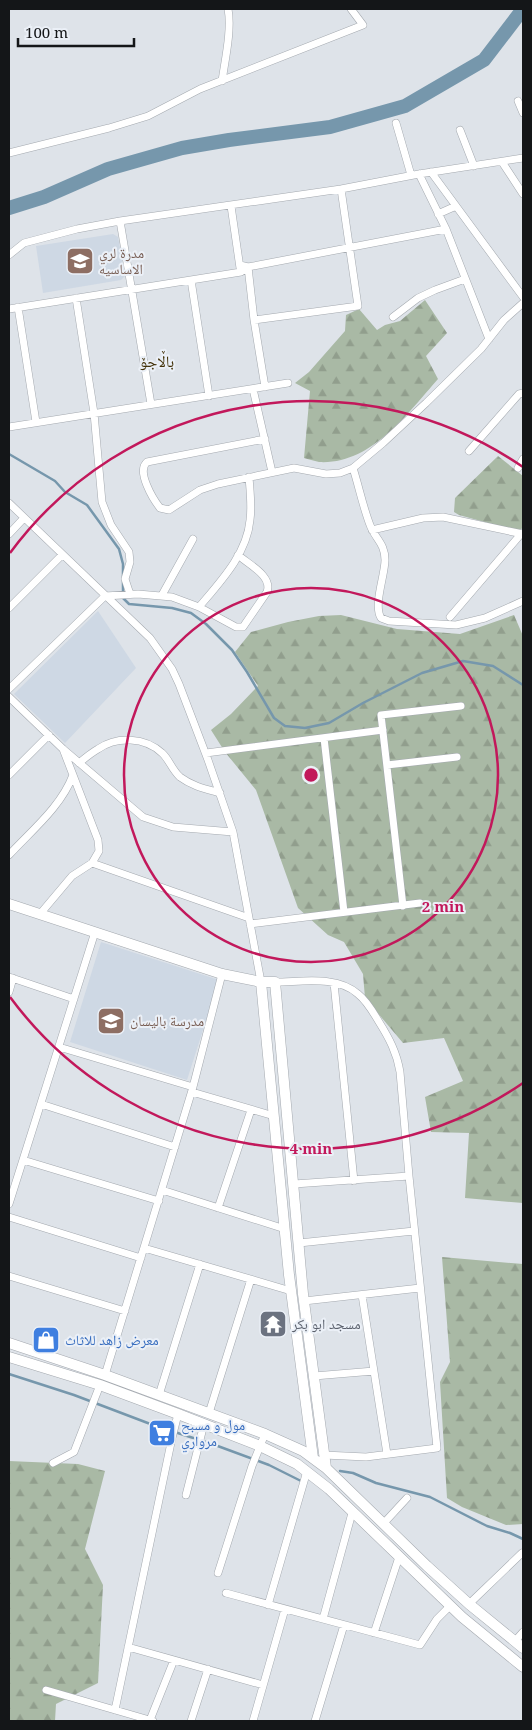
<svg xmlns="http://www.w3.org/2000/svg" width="532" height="1730" viewBox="0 0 532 1730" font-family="'Noto Serif','Noto Naskh Arabic',serif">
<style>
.built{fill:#ced8e4}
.forest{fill:url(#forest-firs)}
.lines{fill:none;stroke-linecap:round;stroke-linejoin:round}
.stream{stroke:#7697ac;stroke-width:2.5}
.river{stroke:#7697ac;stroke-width:14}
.street-casing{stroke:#a4a9af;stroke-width:8}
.secondary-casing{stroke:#a4a9af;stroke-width:11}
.street{stroke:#fff;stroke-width:7}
.secondary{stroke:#fff;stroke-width:10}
.ring{fill:none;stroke:#c2185b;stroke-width:2.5}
.labels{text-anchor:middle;stroke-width:4;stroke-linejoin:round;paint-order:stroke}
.education-label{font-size:14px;fill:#785e54;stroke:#ebf0f7;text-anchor:start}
.worship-label{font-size:14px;fill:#5b616d;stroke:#ebf0f7;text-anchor:start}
.shop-label{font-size:14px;fill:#366cbe;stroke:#ebf0f7;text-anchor:start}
.quarter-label{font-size:16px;fill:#423108;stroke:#ebf0f7}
.centre{fill:#c2185b;stroke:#ebf0f7;stroke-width:2.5}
.ring-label{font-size:15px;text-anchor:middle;font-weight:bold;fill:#c2185b;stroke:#ebf0f7;stroke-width:4;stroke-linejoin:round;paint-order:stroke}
</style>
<defs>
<pattern id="forest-firs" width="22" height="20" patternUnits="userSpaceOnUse" patternTransform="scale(1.25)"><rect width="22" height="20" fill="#a9b9a5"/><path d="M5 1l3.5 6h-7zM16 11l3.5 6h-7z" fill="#919e8d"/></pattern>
</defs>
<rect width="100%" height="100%" fill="#dee3e9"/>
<path class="built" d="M113 234 118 237 125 276 121 280 43 293 36 246Z
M98 611 136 668 65 743 14 694Z
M101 942 219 980 187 1080 70 1042Z"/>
<path class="forest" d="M425 300 447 333 426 356 438 379C407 414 371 465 319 462 314 461 308 459 304 458L310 391 295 383 309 372 345 331 346 315 359 309 377 330 385 325 400 321Z
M498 456 523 476V528L517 531 459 515 454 512 455 498Z
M341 615 397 629 460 634 514 615 523 636V1203L465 1198 469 1133 431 1132 425 1097 463 1081 444 1038 403 1043 365 998 363 974 344 942 328 935 298 908 256 790 225 752 211 730 231 714 258 686 235 652 251 632 288 622 319 616Z
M442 1257 523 1264V1524L506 1525 462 1507 447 1498 440 1382 450 1362Z
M9 1461 78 1464 105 1471 85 1549 103 1585 98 1683 56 1704 55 1721H9Z"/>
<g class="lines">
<path class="stream" d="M9 454 55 481 65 492 87 505 119 549 123 564V576
M123 582V598L129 604 172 608 191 613 206 624 232 650 247 672 274 718 285 726 305 728 329 723 363 703 422 673 463 661 493 666 523 685
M9 1374 74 1395 153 1425 215 1445 269 1465 301 1481
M340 1471 353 1473 376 1483 430 1497 487 1526 510 1533 523 1539"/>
<path class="river" d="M9 208 44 197 108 169 182 148 229 140 330 127 405 106 484 60 523 9"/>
<g class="street-casing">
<path id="street" d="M222 81C225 60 232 29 228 9
M518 101 523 113
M396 123 411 175
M460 130 474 166
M9 153 109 128 148 116 200 89 363 25 351 9
M502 162 523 194
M431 172 523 297
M419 174 446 229 489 339
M231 206 240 268
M438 214 456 206
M120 221 151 404
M9 255 24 243 77 229 120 221 341 189 419 174 523 158
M240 265 248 267 254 320 265 387
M191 280 209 396
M76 298 94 413 102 502 111 525 129 552 130 562 125 579 130 594
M18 307 36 422
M9 309 241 272 248 267 446 229
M393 317 418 298 435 290 465 279
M254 320 358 306 341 189
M253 389 272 472
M9 427 288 383
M265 439 147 462C136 471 153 499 160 508L169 510 200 490 218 484 294 468 326 474 340 473 353 468 383 443 426 403 481 349 504 320 523 303
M469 451 519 394 523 393
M353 468C359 487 363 507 370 525 375 539 385 543 385 560 385 575 373 605 381 618L389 621 456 625 485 618 523 601
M518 468 523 459
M9 503 150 638 172 669 179 684 208 760 233 832 261 982
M372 530 423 518 443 517 523 534
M9 534 24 518
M162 595 193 539
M199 607C220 582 247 554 250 520 252 506 250 491 249 477
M9 608 62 555
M450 617 521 534
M9 689 105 596 138 594 172 597 199 607 236 627H243L267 592C273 576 248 564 238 555
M9 697 63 749 143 817 173 827 233 832
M324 738 344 912
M206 753 383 730
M79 763C85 758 91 753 98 749 117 736 145 737 162 753 169 759 172 770 180 777 192 786 206 789 220 793
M387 765 457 757
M9 775 49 735
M9 855C31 831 61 807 73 775
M92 863 249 918
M403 906 381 715 461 706
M40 914 72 876 92 863 99 851 98 840 63 749
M250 924 420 903
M9 977 74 999
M275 982C302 982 337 975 358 994 367 1001 373 1012 379 1022 389 1038 397 1053 400 1072L409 1176 437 1448 366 1457 324 1455
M334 983 354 1181
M9 992 13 978
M59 1047 193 1087
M192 1092 274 1116
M41 1104 175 1147
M23 1160 159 1201
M294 1184 409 1176
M162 1190 285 1229
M9 1204 95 932
M218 1208 251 1110
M9 1217 141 1258
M299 1243 414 1231
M144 1248 291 1291
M9 1276 125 1311
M362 1295 387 1454
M304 1301 420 1288
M105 1375 193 1087 222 974
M314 1376 374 1371
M159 1395 200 1264
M209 1413 251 1279
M53 1463 74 1452 100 1385
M186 1495 204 1424
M383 1524 407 1498
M218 1573 252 1466 265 1434
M226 1593 420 1645 437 1619 450 1606
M469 1604 522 1553
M268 1605 307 1471
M323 1619 352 1513
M374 1633 399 1557
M515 1641 523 1632
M128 1647 263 1685
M46 1690 153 1721
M115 1710 172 1438 178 1414
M150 1720 174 1660
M191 1721 208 1669
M253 1721 285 1609
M315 1721 344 1625"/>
</g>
<g class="secondary-casing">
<path id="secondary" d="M9 904 222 974 261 982H275L303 1294 326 1468
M261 982 289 1275 313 1458
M9 1343 105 1375 265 1434 303 1451 326 1468 427 1566 469 1604 523 1648
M9 1357 100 1385 178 1414 260 1446 297 1464 329 1489 462 1617 523 1667"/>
</g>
<use href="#street" class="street"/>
<use href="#secondary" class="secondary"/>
</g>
<g class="ring">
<circle cx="311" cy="775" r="187"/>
<path d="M523 1083A374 374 0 0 1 10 997M10 553A374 374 0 0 1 523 467"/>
</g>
<defs>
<g id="school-square" transform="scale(1.4375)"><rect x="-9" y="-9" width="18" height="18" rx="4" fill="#8d6e63" stroke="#ebf0f7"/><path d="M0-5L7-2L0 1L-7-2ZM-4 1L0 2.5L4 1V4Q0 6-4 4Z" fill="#fff"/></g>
<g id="temple-square" transform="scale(1.4375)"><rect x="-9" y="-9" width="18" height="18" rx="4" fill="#6b7280" stroke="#ebf0f7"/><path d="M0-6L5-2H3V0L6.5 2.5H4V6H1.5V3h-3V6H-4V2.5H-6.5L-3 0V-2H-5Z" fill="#fff"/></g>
<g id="shop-square" transform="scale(1.4375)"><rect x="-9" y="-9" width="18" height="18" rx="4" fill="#3f7fe0" stroke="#ebf0f7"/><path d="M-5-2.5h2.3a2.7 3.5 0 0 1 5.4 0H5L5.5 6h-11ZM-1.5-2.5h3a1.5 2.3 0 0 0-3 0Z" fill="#fff"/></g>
<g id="supermarket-square" transform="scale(1.4375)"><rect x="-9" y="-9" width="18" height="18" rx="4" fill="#3f7fe0" stroke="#ebf0f7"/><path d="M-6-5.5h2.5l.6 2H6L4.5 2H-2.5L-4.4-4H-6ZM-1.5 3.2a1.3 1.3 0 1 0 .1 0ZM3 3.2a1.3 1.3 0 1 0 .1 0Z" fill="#fff"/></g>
</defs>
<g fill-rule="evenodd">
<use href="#school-square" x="80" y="261"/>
<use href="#school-square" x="111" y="1021"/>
<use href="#temple-square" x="273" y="1324"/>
<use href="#shop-square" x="46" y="1340"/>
<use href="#supermarket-square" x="162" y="1433"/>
</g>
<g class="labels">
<g class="education-label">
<text x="99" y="258">مدرة لري<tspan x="99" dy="16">الاساسیه</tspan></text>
<text x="130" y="1026">مدرسة بالیسان</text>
</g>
<g class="worship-label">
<text x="292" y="1329">مسجد ابو بكر</text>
</g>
<g class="shop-label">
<text x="65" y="1345">معرض زاهد للاثاث</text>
<text x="181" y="1430">مول و مسبح<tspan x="181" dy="16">مرواري</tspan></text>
</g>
<g class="quarter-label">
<text x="157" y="367">باڵاجۆ</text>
</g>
</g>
<circle cx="311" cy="775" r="8" class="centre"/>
<g class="ring-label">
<text x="443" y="912">2 min</text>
<text x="311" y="1154">4 min</text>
</g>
<rect width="532" height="1730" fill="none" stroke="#141618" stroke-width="20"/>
<path d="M18 38v8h116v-8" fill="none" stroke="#141618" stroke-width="2.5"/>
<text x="25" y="38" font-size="15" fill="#141618" stroke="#ebf0f7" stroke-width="4" paint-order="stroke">100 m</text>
</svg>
